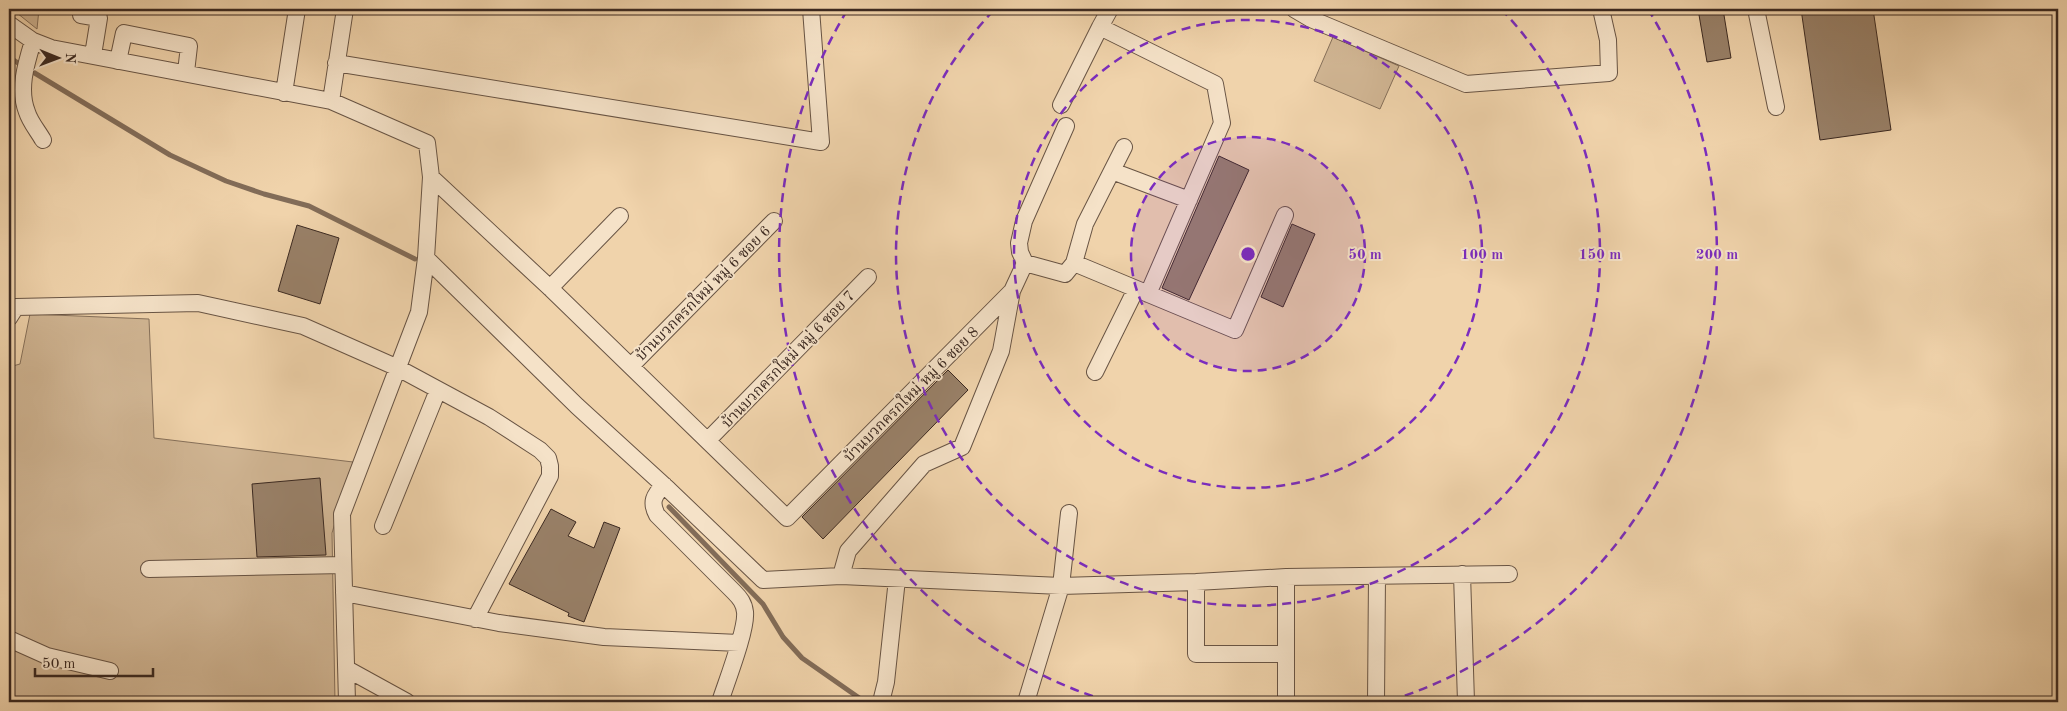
<svg xmlns="http://www.w3.org/2000/svg" width="2067" height="711" viewBox="0 0 2067 711" font-family="'Old Standard TT','Noto Serif Thai',serif">
<style>
.green{fill:#d1b694;stroke:#86705a}
.lines{fill:none;stroke-linecap:round;stroke-linejoin:round}
.stream{stroke:#826c58;stroke-width:5}
.building{fill:#998169;stroke:#3b2921}
.minor-casing{stroke:#685444;stroke-width:18}
.minor{stroke:#f5e2c8;stroke-width:16}
.ring{fill:none;stroke:#7b2cbf;stroke-width:2.5;stroke-dasharray:9 6}
.labels{text-anchor:middle;stroke-width:4;stroke-linejoin:round;paint-order:stroke}
.street-label{font-size:15px;fill:#3b2921;stroke:#f5e2c8}
.centre{fill:#7b2cbf;stroke:#f5e2c8;stroke-width:2.5}
.ring-label{font-size:15px;text-anchor:middle;font-weight:bold;fill:#7b2cbf;stroke:#f5e2c8;stroke-width:4;stroke-linejoin:round;paint-order:stroke}
</style>
<rect width="100%" height="100%" fill="#f0d3ab"/>
<filter id="stains"><feTurbulence type="fractalNoise" baseFrequency=".004" numOctaves="4"/><feColorMatrix values="0 0 0 0 .2 0 0 0 0 .09 0 0 0 0 .02 0 0 0 .5 -.17"/></filter>
<radialGradient id="worn" r=".72"><stop offset=".6" stop-color="#630" stop-opacity="0"/><stop offset="1" stop-color="#630" stop-opacity=".3"/></radialGradient>
<path class="green" d="M12 9H39L37 29Z
M1333 37 1399 66 1380 109 1314 81Z
M30 314 149 319 154 438 353 462 332 533 335 702H9V367L20 364Z"/>
<g class="lines">
<path class="stream" d="M9 57 18 63
M33 72 170 155 226 181 264 194 309 206 415 259
M669 507 763 604 783 637 802 658 865 702"/>
</g>
<path class="building" d="M1698 9H1723L1731 58 1707 62Z
M1801 9H1873L1891 130 1820 140Z
M1219 156 1249 170 1189 300 1162 288Z
M1292 224 1315 234 1283 307 1261 297Z
M297 225 339 238 320 304 278 291Z
M948 370 968 390 823 539 802 517Z
M320 478 326 555 257 557 252 484Z
M551 509 576 522 568 536 594 548 604 522 620 528 584 622 568 616 569 613 509 584Z"/>
<g class="lines">
<g class="minor-casing">
<path id="minor" d="M82 9 81 15 99 18 93 55
M1110 9 1100 27 1215 84 1222 123 1148 294
M1294 9 1311 19 1466 84 1609 73 1608 40 1601 9
M1756 9 1776 107
M9 24 33 41 51 48 331 101 427 143 431 177 426 258 419 312 342 514 347 702
M33 41C26 64 18 89 27 112 30 122 38 131 43 140
M118 61 124 33 189 46 186 72
M336 63 821 142 811 9
M284 93 297 9
M331 101 345 9
M1061 105 1100 27
M1066 126 1024 221 1019 243 1020 252 1025 263 1065 274 1074 263 1235 330 1285 215
M1112 171 1189 200
M431 177 550 288 787 518 1012 291 1025 263
M426 258 577 406 669 490 763 580 841 576 1061 586 1196 582 1286 577 1509 574
M1074 263 1085 224 1124 147
M550 288 620 216
M9 318 16 307 198 303 303 326 398 368 489 417 540 450 548 458 550 466V476L475 619
M631 366 774 221
M1095 372 1136 289
M708 440 868 277
M664 485C654 495 650 502 657 515L734 592C740 598 744 603 745 612 747 630 726 683 720 702
M383 526 438 390
M149 569 343 565
M1462 574 1466 702
M841 576 848 551 924 464 962 447 1001 351 1012 291
M1196 582V654H1286
M344 593 499 623 604 637 739 643
M9 639 47 656 110 671
M347 669 407 702
M881 702 886 682 897 579
M1026 702 1061 586 1069 513
M1286 702V577
M1376 702 1377 576"/>
</g>
<use href="#minor" class="minor"/>
</g>
<circle cx="1248" cy="254" r="117" fill="#7b2cbf" fill-opacity=".12"/>
<g class="ring">
<circle cx="1248" cy="254" r="117"/>
<circle cx="1248" cy="254" r="234"/>
<path d="M1501 9A352 352 0 1 1 995 9"/>
<path d="M1107 701A469 469 0 0 1 848 9M1648 9A469 469 0 0 1 1389 701"/>
</g>
<g class="labels">
<g class="street-label">
<text transform="translate(703 293) rotate(-45)" y="5">บ้านบวกครกใหม่ หมู่ 6 ซอย 6</text>
<text transform="translate(788 359) rotate(-46)" y="5">บ้านบวกครกใหม่ หมู่ 6 ซอย 7</text>
<text transform="translate(911 394) rotate(-45)" y="5">บ้านบวกครกใหม่ หมู่ 6 ซอย 8</text>
</g>
</g>
<circle cx="1248" cy="254" r="8" class="centre"/>
<g class="ring-label">
<text x="1365" y="259">50 m</text>
<text x="1482" y="259">100 m</text>
<text x="1600" y="259">150 m</text>
<text x="1717" y="259">200 m</text>
</g>
<rect width="2067" height="711" fill="none" stroke="#f0d3ab" stroke-width="30"/>
<rect x="10" y="10" width="2047" height="691" fill="none" stroke="#3b2921" stroke-width="2.5"/>
<rect x="15" y="15" width="2037" height="681" fill="none" stroke="#3b2921"/>
<g transform="translate(58 58) rotate(91)" stroke="#f5e2c8" stroke-width="4" paint-order="stroke">
<path d="M0-4L9 19L0 12L-9 19Z" fill="#3b2921"/>
<text y="-8" font-size="14" font-weight="bold" text-anchor="middle" fill="#3b2921">N</text>
</g>
<path d="M35 668v8h118v-8" fill="none" stroke="#3b2921" stroke-width="2.5"/>
<text x="42" y="668" font-size="15" fill="#3b2921" stroke="#f5e2c8" stroke-width="4" paint-order="stroke">50 m</text>
<rect width="100%" height="100%" filter="url(#stains)"/>
<rect width="100%" height="100%" fill="url(#worn)"/>
</svg>
